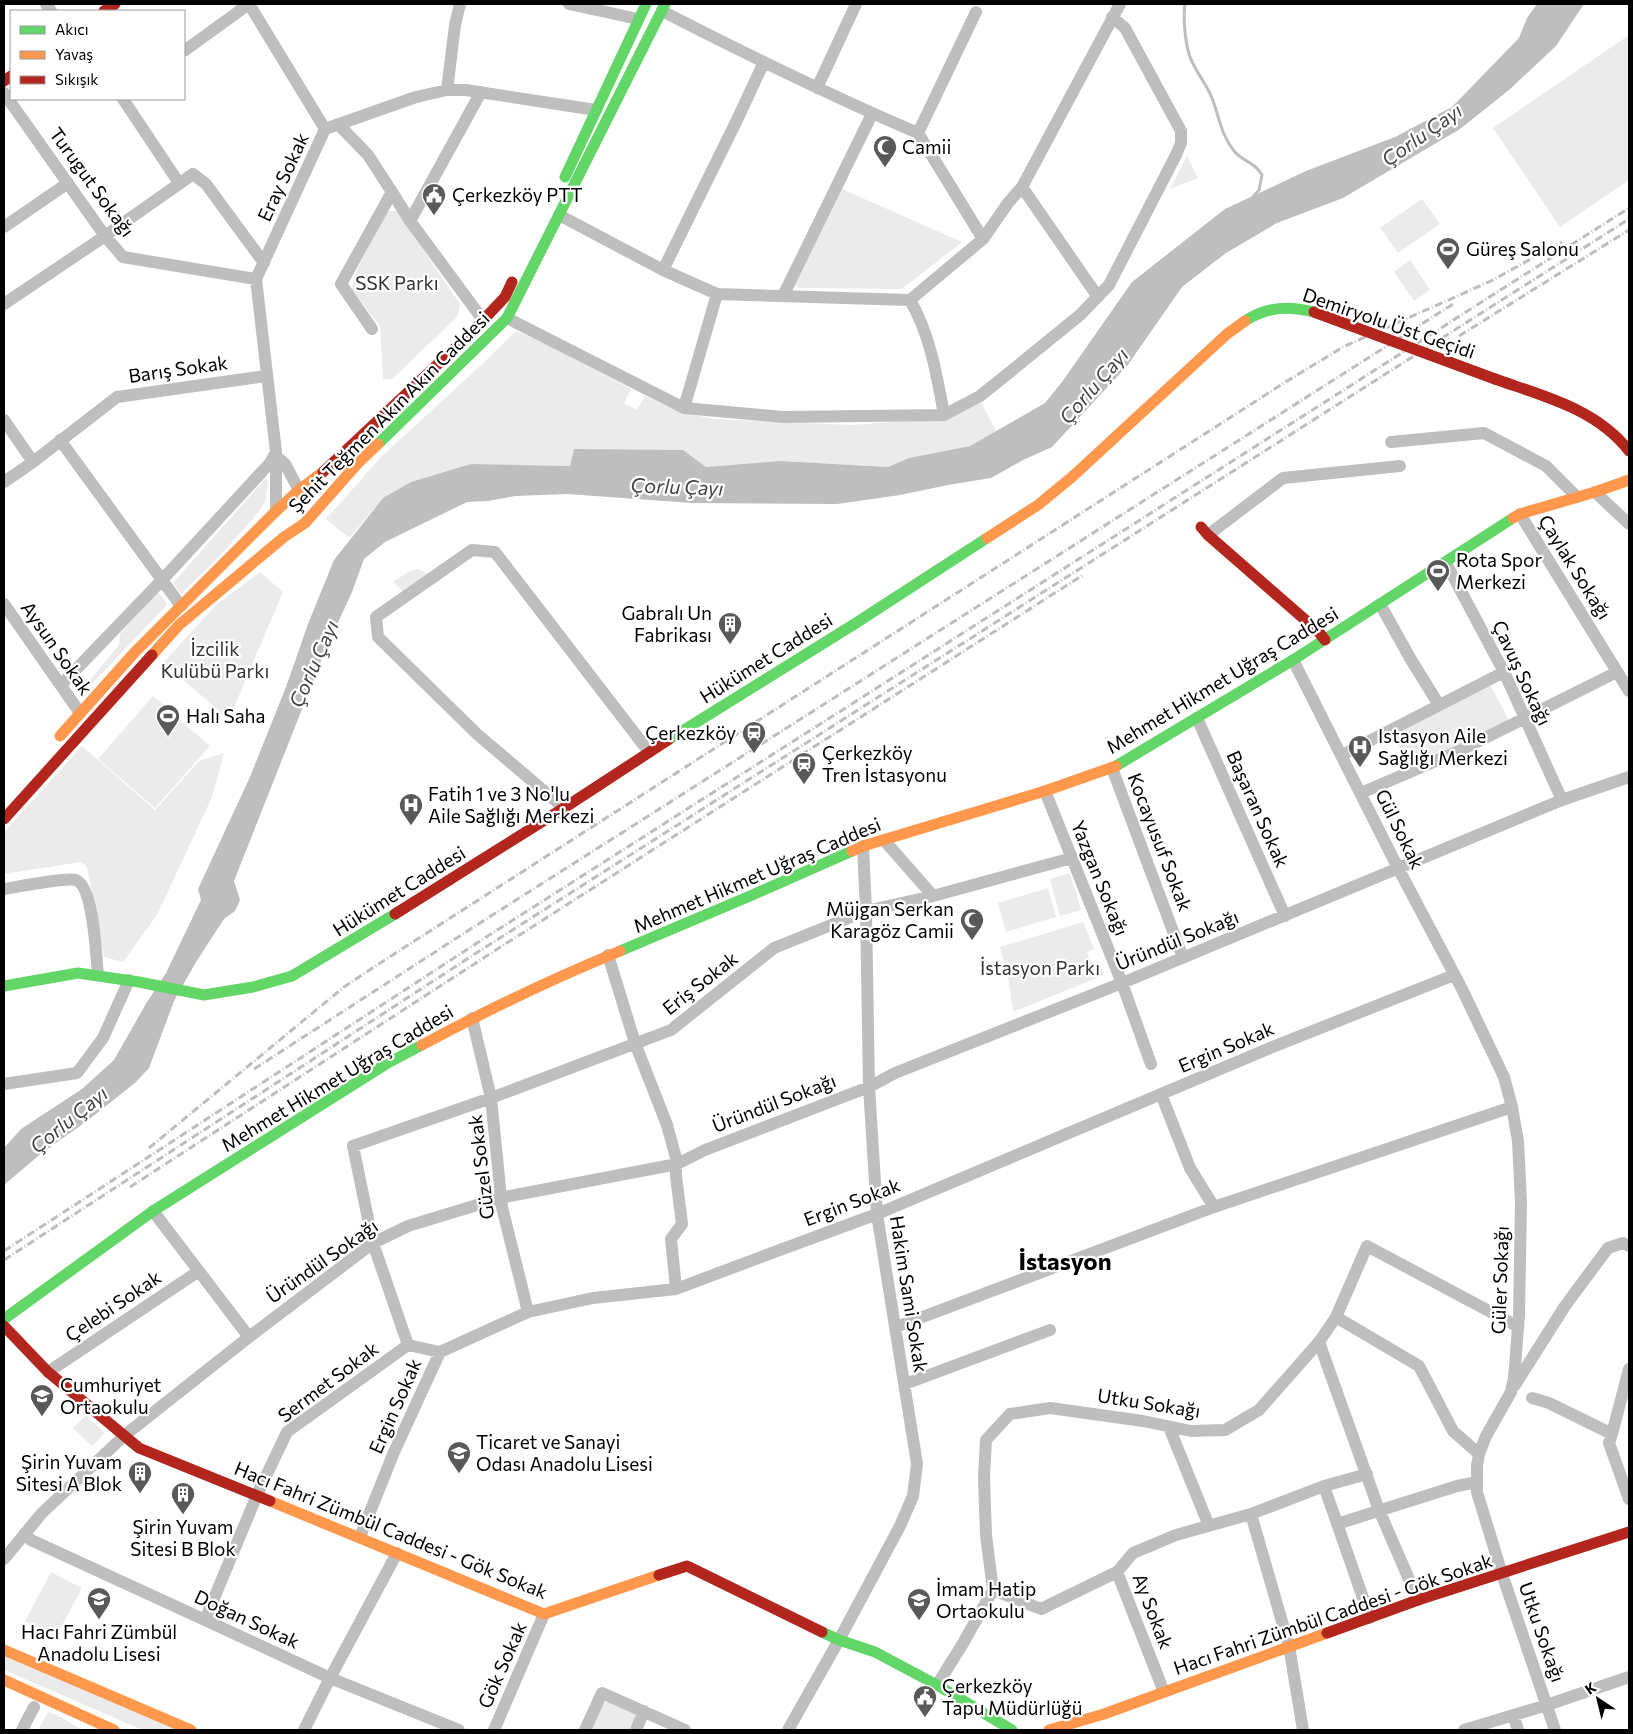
<svg xmlns="http://www.w3.org/2000/svg" width="1633" height="1734" viewBox="0 0 1633 1734" font-family="Commissioner,sans-serif">
<style>
.green{fill:#ebebeb}
.water{fill:#bebebe}
.lines{fill:none;stroke-linecap:round;stroke-linejoin:round}
.stream{stroke:#bebebe;stroke-width:3}
.street{stroke:#bebebe;stroke-width:12}
.fast{stroke:#63d668;stroke-width:11}
.slow{stroke:#ff974d;stroke-width:11}
.jam{stroke:#b3261e;stroke-width:11}
.rail{stroke:#bebebe;stroke-width:3;stroke-dasharray:8 2.5 1 2.5;stroke-linecap:butt}
.jam-bridge{stroke:#b3261e;stroke-width:11}
.labels{text-anchor:middle;stroke-width:4.5;stroke-linejoin:round;paint-order:stroke}
.poi-label{font-size:19px;fill:#000;stroke:#fff;text-anchor:start}
.street-label{font-size:19px;fill:#000;stroke:#fff}
.park-label{font-size:19px;fill:#323232;stroke:#fff}
.water-label{font-size:20px;font-style:italic;fill:#434343;stroke:#fff}
.district-label{font-size:24px;font-weight:bold;fill:#000;stroke:#fff}
</style>
<rect width="100%" height="100%" fill="#fff"/>
<path class="green" d="M1629 35V180L1560 227 1493 128Z
M1187 156 1198 178 1170 189Z
M842 189 962 242 902 289 799 288 795 285Z
M1422 199 1440 224 1398 253 1380 228Z
M386 211H397L460 304 458 316 391 380 383 379 380 326 352 290 356 272Z
M1410 260 1430 290 1414 301 1394 272Z
M516 331 540 341 631 389 624 403 637 410 645 396 680 412 714 419 852 425 916 420 981 402 996 431 970 446 909 458 888 467 781 461 706 467 683 450 570 466 471 464 383 498 351 536 348 537 326 519 382 456 479 367Z
M266 478 268 482 265 502 253 519 214 562 181 594 173 583Z
M418 569 432 576 406 594 393 582 408 572Z
M260 572 283 592 229 719 163 663 216 605Z
M157 593C163 595 164 600 167 605L87 689 84 687 119 645 120 634Z
M1489 683 1511 724 1410 767 1392 733Z
M153 696 210 746 155 808 98 759Z
M82 746 155 810 199 761 224 753 212 797 157 915 123 962 104 957 87 867 81 862 4 874V832Z
M1070 873 1081 910 1060 916 1050 879Z
M1048 888 1056 917 1006 932 998 903Z
M1083 922 1094 949 1087 952 1092 963 1098 961 1104 975 1013 1012 1009 982 1000 947Z
M86 1415 105 1433 92 1446 73 1428Z
M51 1572 82 1588 56 1637 25 1621Z
M4 1652 185 1730H143L4 1670Z
M606 1702H609L636 1713 632 1730H590L601 1706Z
M48 1712 57 1715 83 1730H38Z"/>
<path class="water" d="M1537 4H1584L1556 46 1509 90 1460 129 1343 198 1277 223 1226 253 1182 287 1127 366 1052 447 1023 460 991 478 948 485 900 495 837 504 692 503 567 494 515 496 488 501 467 502 385 542 364 559 352 592 325 651 234 881 240 900 235 911 224 919 196 962 174 1001 149 1068 136 1082 87 1121 43 1152 4 1185V1148L21 1129 82 1089 114 1060 147 1002 166 973 201 900 198 889 250 777 286 687 308 624 334 560 383 498 411 482 471 464 570 466 574 449 683 450 706 467 781 461 888 467 909 458 970 446 1045 403 1062 382 1132 282 1225 209 1306 171 1395 137 1452 107 1519 38 1527 18Z"/>
<g class="lines">
<path class="stream" d="M1185 4C1183 18 1185 43 1190 57 1195 71 1206 83 1212 98 1219 116 1221 135 1234 151 1242 161 1256 163 1262 175L1259 190 1252 198"/>
<path class="street" d="M46 4 51 11
M249 4 325 129
M569 4 638 19
M662 11C746 54 831 96 918 133L976 12
M184 51 249 4
M817 88 856 4
M447 90 455 25 460 4
M4 93 105 236 123 257 256 279
M123 99 179 183
M338 124 368 155 392 192
M1022 187 1098 297
M559 215 663 270 717 294 910 300 983 239 918 133
M410 221 481 92
M4 227 68 183
M983 239 1008 203 1022 187 1120 4
M663 270 736 122 764 62
M783 296 872 114
M910 300C930 334 937 376 944 415
M4 304 105 236 193 174 206 184 264 263
M507 318 684 408 783 417 944 415 980 396 1005 376 1080 315 1109 285 1176 155 1181 143V131L1125 28 1112 17
M372 329 341 284 392 192 410 221 483 320
M684 408 717 294
M4 420 33 462
M60 440 181 606
M1391 442 1484 433 1546 466 1577 497
M275 455 285 464 299 490
M4 482 33 462 117 397 266 376
M1595 492 1629 524
M276 511V452L256 279 325 129 416 97 447 90H466L596 110
M1520 514 1629 691
M1208 535 1283 478 1400 466
M1446 563 1504 672 1562 800
M4 604 80 713
M1380 604 1410 658 1439 705
M1293 660 1398 868 1461 987 1504 1077 1512 1107 1518 1141 1521 1202 1519 1315 1514 1378 1511 1392 1486 1436 1479 1454 1477 1466V1492L1502 1574 1555 1730
M61 685 162 580 270 463 276 452
M1197 718 1285 916
M1342 755 1504 672
M1112 768 1183 958
M1045 791 1122 983 1151 1064
M1361 793 1459 751 1617 672
M564 808 477 734 378 637 376 617 472 550 495 552 649 752
M884 840 933 896
M4 889C18 887 65 877 76 880 94 887 96 957 98 975
M608 955 635 1043 667 1125 676 1158V1176L682 1224 671 1239 676 1289
M472 1018 491 1098 502 1207 528 1312
M4 1084 77 1073 103 1038 129 980
M1161 1094 1190 1168 1214 1207
M153 1211 249 1337
M1336 1317 1367 1246 1517 1326
M896 1327 1214 1207 1512 1107
M1319 1342 1379 1510 1418 1600
M408 1345 373 1243 353 1146 491 1098 671 1030 774 948 866 911 933 896 1072 858
M408 1345 440 1352
M1629 1369 1612 1434 1609 1443 1629 1499
M48 1372 199 1271
M905 1384 1050 1330
M1515 1385 1565 1306 1608 1248 1623 1243 1629 1246
M1532 1398 1549 1403 1612 1434
M1169 1427 1209 1526
M1324 1486 1370 1618
M1251 1514 1289 1646 1303 1730
M1337 1524 1457 1486 1477 1482
M25 1533 31 1540 205 1620 330 1678 459 1730
M360 1537 394 1452 440 1352 528 1312 593 1298 676 1289 753 1260 877 1214 1270 1048 1454 975
M4 1559 42 1513 125 1435 249 1337 373 1243 408 1226 500 1198 677 1164 705 1150 869 1087 895 1073 1122 983 1562 800 1629 777
M1117 1572 1164 1692
M993 1590 986 1535 984 1477 986 1440 1010 1414 1050 1408 1143 1421 1191 1431 1225 1430 1259 1410 1319 1342 1336 1317 1419 1366 1453 1431 1479 1454
M993 1590 1041 1609 1117 1572 1133 1553 1176 1535 1251 1514 1324 1486 1367 1474
M205 1620 257 1495 287 1432 408 1345
M937 1685 962 1645 993 1590
M1513 1715 1518 1730
M22 1730 34 1707
M304 1730 330 1678 397 1553
M494 1730 544 1614
M585 1730 602 1693 685 1730
M636 1730 644 1711
M788 1730 839 1640 900 1526 913 1496 917 1464 877 1214 869 1087 866 911 863 846
M1464 1730 1547 1705 1629 1677"/>
<path class="fast" d="M565 177 646 4
M1245 321C1268 306 1289 306 1314 312
M378 444 507 318 665 4
M668 740 856 623 987 538
M1116 766 1293 660 1513 518
M620 951 750 896 852 851
M4 986 78 973 139 982 204 995 253 987 292 976 395 914
M4 1319 153 1211 386 1064 422 1045
M822 1632 839 1640 875 1652 937 1685 1012 1730"/>
<path class="slow" d="M1513 518 1520 514 1595 492 1629 480
M987 538 1038 505 1072 477 1227 334 1245 321
M152 655 179 625 284 537 305 523 358 463 378 444
M60 736 135 652 276 511 299 490 323 472
M852 851 863 846 1045 791 1116 766
M422 1045C487 1010 552 979 620 951
M270 1501 544 1614 659 1575
M4 1650 191 1730
M4 1680 114 1730
M1049 1730 1104 1714 1327 1633"/>
<path class="jam" d="M104 11 115 4
M4 81 11 76
M1495 379C1543 396 1597 409 1629 451
M323 472 470 334 505 297 512 282
M1201 527 1208 535 1318 631 1325 640
M4 819 152 655
M395 914 564 808 668 740
M4 1326 48 1372 139 1448 270 1501
M659 1575 687 1566 822 1632
M1327 1633 1418 1600 1629 1532"/>
<path class="rail" d="M1459 336 1629 230
M254 1069 469 930 1453 304
M149 1148 344 987 377 965 1284 383 1343 347 1491 281 1562 242
M130 1187 485 957 1083 575
M4 1251 477 943 1629 208
M4 1260 481 950 1629 219"/>
<path class="jam-bridge" d="M1314 312 1495 379"/>
</g>
<defs>
<g id="mosque-pin" transform="scale(1.25)"><path d="M0 17L-7.5 6A9.5 9.5 0 1 1 7.5 6Z" fill="#595959" stroke="#fff"/><path d="M3.5-4.9A6 6 0 1 0 3.5 4.9A5 5 0 1 1 3.5-4.9Z" fill="#fff"/></g>
<g id="civic-pin" transform="scale(1.25)"><path d="M0 17L-7.5 6A9.5 9.5 0 1 1 7.5 6Z" fill="#595959" stroke="#fff"/><path d="M-.6-6.5H3V-4.5H.6V-3L4-1V1h2V6H-6V1h2V-1L-.6-3ZM-1.2 2.5V6h2.4V2.5Z" fill="#fff"/></g>
<g id="stadium-pin" transform="scale(1.25)"><path d="M0 17L-7.5 6A9.5 9.5 0 1 1 7.5 6Z" fill="#595959" stroke="#fff"/><path d="M0-5a6.5 5 0 1 0 0 10a6.5 5 0 1 0 0-10ZM-3.5-1.8h7v3.6h-7Z" fill="#fff"/></g>
<g id="building-pin" transform="scale(1.25)"><path d="M0 17L-7.5 6A9.5 9.5 0 1 1 7.5 6Z" fill="#595959" stroke="#fff"/><path d="M-4-6H4V6H1V3H-1V6H-4ZM-2.5-4.3h1.7v1.8h-1.7ZM.8-4.3h1.7v1.8H.8ZM-2.5-1h1.7V.8h-1.7ZM.8-1h1.7V.8H.8Z" fill="#fff"/></g>
<g id="station-pin" transform="scale(1.25)"><path d="M0 17L-7.5 6A9.5 9.5 0 1 1 7.5 6Z" fill="#595959" stroke="#fff"/><path d="M-3-6H3Q5-6 5-4V2Q5 4 3 4L4.5 6H3L1.5 4h-3L-3 6H-4.5L-3 4Q-5 4-5 2V-4Q-5-6-3-6ZM-3.5-4v3h7v-3ZM-3.5 1v1.5H-2V1ZM2 1v1.5H3.5V1Z" fill="#fff"/></g>
<g id="hospital-pin" transform="scale(1.25)"><path d="M0 17L-7.5 6A9.5 9.5 0 1 1 7.5 6Z" fill="#595959" stroke="#fff"/><path d="M-5-5h3v3.5h4V-5h3V5h-3V1.5h-4V5h-3Z" fill="#fff"/></g>
<g id="school-pin" transform="scale(1.25)"><path d="M0 17L-7.5 6A9.5 9.5 0 1 1 7.5 6Z" fill="#595959" stroke="#fff"/><path d="M0-5L7-2L0 1L-7-2ZM-4 1L0 2.5L4 1V4Q0 6-4 4Z" fill="#fff"/></g>
</defs>
<g fill-rule="evenodd">
<use href="#mosque-pin" x="885" y="147"/>
<use href="#civic-pin" x="434" y="195"/>
<use href="#stadium-pin" x="1448" y="249"/>
<use href="#stadium-pin" x="1438" y="571"/>
<use href="#building-pin" x="730" y="624"/>
<use href="#stadium-pin" x="168" y="716"/>
<use href="#station-pin" x="754" y="733"/>
<use href="#hospital-pin" x="1360" y="747"/>
<use href="#station-pin" x="804" y="764"/>
<use href="#hospital-pin" x="411" y="805"/>
<use href="#mosque-pin" x="972" y="920"/>
<use href="#school-pin" x="42" y="1396"/>
<use href="#school-pin" x="459" y="1453"/>
<use href="#building-pin" x="140" y="1473"/>
<use href="#building-pin" x="183" y="1494"/>
<use href="#school-pin" x="99" y="1599"/>
<use href="#school-pin" x="919" y="1600"/>
<use href="#civic-pin" x="925" y="1697"/>
</g>
<g class="labels">
<g class="poi-label">
<text x="902" y="154">Camii</text>
<text x="452" y="202">Çerkezköy PTT</text>
<text x="1466" y="256">Güreş Salonu</text>
<text x="1456" y="567">Rota Spor<tspan x="1456" dy="22">Merkezi</tspan></text>
<text x="712" y="620" text-anchor="end">Gabralı Un<tspan x="712" dy="22">Fabrikası</tspan></text>
<text x="186" y="723">Halı Saha</text>
<text x="736" y="740" text-anchor="end">Çerkezköy</text>
<text x="1378" y="743">Istasyon Aile<tspan x="1378" dy="22">Sağlığı Merkezi</tspan></text>
<text x="822" y="760">Çerkezköy<tspan x="822" dy="22">Tren İstasyonu</tspan></text>
<text x="428" y="801">Fatih 1 ve 3 No'lu<tspan x="428" dy="22">Aile Sağlığı Merkezi</tspan></text>
<text x="954" y="916" text-anchor="end">Müjgan Serkan<tspan x="954" dy="22">Karagöz Camii</tspan></text>
<text x="60" y="1392">Cumhuriyet<tspan x="60" dy="22">Ortaokulu</tspan></text>
<text x="476" y="1449">Ticaret ve Sanayi<tspan x="476" dy="22">Odası Anadolu Lisesi</tspan></text>
<text x="122" y="1469" text-anchor="end">Şirin Yuvam<tspan x="122" dy="22">Sitesi A Blok</tspan></text>
<text x="183" y="1534" text-anchor="middle">Şirin Yuvam<tspan x="183" dy="22">Sitesi B Blok</tspan></text>
<text x="936" y="1596">İmam Hatip<tspan x="936" dy="22">Ortaokulu</tspan></text>
<text x="99" y="1639" text-anchor="middle">Hacı Fahri Zümbül<tspan x="99" dy="22">Anadolu Lisesi</tspan></text>
<text x="942" y="1693">Çerkezköy<tspan x="942" dy="22">Tapu Müdürlüğü</tspan></text>
</g>
<g class="street-label">
<text transform="translate(283 177) rotate(-65)" y="7">Eray Sokak</text>
<text transform="translate(92 182) rotate(54)" y="7">Turugut Sokağı</text>
<text transform="translate(1389 323) rotate(19)" y="7">Demiryolu Üst Geçidi</text>
<text transform="translate(178 369) rotate(-8)" y="7">Barış Sokak</text>
<text transform="translate(389 412) rotate(-45)" y="7">Şehit Teğmen Akın Akın Caddesi</text>
<text transform="translate(1575 567) rotate(58)" y="7">Çaylak Sokağı</text>
<text transform="translate(57 648) rotate(55)" y="7">Aysun Sokak</text>
<text transform="translate(766 658) rotate(-32)" y="7">Hükümet Caddesi</text>
<text transform="translate(1522 673) rotate(65)" y="7">Çavuş Sokağı</text>
<text transform="translate(1222 680) rotate(-31)" y="7">Mehmet Hikmet Uğraş Caddesi</text>
<text transform="translate(1258 809) rotate(66)" y="7">Başaran Sokak</text>
<text transform="translate(1400 829) rotate(64)" y="7">Gül Sokak</text>
<text transform="translate(1160 842) rotate(69)" y="7">Kocayusuf Sokak</text>
<text transform="translate(757 875) rotate(-23)" y="7">Mehmet Hikmet Uğraş Caddesi</text>
<text transform="translate(1100 878) rotate(68)" y="7">Yazgan Sokağı</text>
<text transform="translate(399 891) rotate(-32)" y="7">Hükümet Caddesi</text>
<text transform="translate(1177 940) rotate(-22)" y="7">Üründül Sokağı</text>
<text transform="translate(700 983) rotate(-38)" y="7">Eriş Sokak</text>
<text transform="translate(1226 1047) rotate(-23)" y="7">Ergin Sokak</text>
<text transform="translate(337 1078) rotate(-31)" y="7">Mehmet Hikmet Uğraş Caddesi</text>
<text transform="translate(774 1103) rotate(-21)" y="7">Üründül Sokağı</text>
<text transform="translate(481 1167) rotate(-97)" y="7">Güzel Sokak</text>
<text transform="translate(852 1202) rotate(-21)" y="7">Ergin Sokak</text>
<text transform="translate(322 1261) rotate(-35)" y="7">Üründül Sokağı</text>
<text transform="translate(1500 1280) rotate(-88)" y="7">Güler Sokağı</text>
<text transform="translate(909 1294) rotate(81)" y="7">Hakim Sami Sokak</text>
<text transform="translate(113 1306) rotate(-34)" y="7">Çelebi Sokak</text>
<text transform="translate(328 1382) rotate(-37)" y="7">Sermet Sokak</text>
<text transform="translate(1149 1403) rotate(9)" y="7">Utku Sokağı</text>
<text transform="translate(395 1406) rotate(-66)" y="7">Ergin Sokak</text>
<text transform="translate(391 1530) rotate(22)" y="7">Hacı Fahri Zümbül Caddesi - Gök Sokak</text>
<text transform="translate(1153 1611) rotate(69)" y="7">Ay Sokak</text>
<text transform="translate(1333 1614) rotate(-19)" y="7">Hacı Fahri Zümbül Caddesi - Gök Sokak</text>
<text transform="translate(247 1619) rotate(25)" y="7">Doğan Sokak</text>
<text transform="translate(1542 1632) rotate(71)" y="7">Utku Sokağı</text>
<text transform="translate(502 1665) rotate(-66)" y="7">Gök Sokak</text>
</g>
<g class="park-label">
<text x="397" y="290">SSK Parkı</text>
<text x="215" y="656">İzcilik<tspan x="215" dy="22">Kulübü Parkı</tspan></text>
<text x="1040" y="975">İstasyon Parkı</text>
</g>
<g class="water-label">
<text transform="translate(1422 135) rotate(-35)" y="7">Çorlu Çayı</text>
<text transform="translate(1094 386) rotate(-49)" y="7">Çorlu Çayı</text>
<text transform="translate(677 487) rotate(2)" y="7">Çorlu Çayı</text>
<text transform="translate(314 664) rotate(-66)" y="7">Çorlu Çayı</text>
<text transform="translate(69 1120) rotate(-39)" y="7">Çorlu Çayı</text>
</g>
<g class="district-label">
<text x="1065" y="1270">İstasyon</text>
</g>
</g>
<rect width="1633" height="1734" fill="none" stroke="#000000" stroke-width="10"/>
<rect x="10" y="10" width="175" height="90" fill="#ffffff" stroke="#999999"/>
<rect x="20" y="26" width="25" height="8" fill="#63d668" stroke="#999999"/>
<text x="55" y="35" font-size="15" fill="#000000">Akıcı</text>
<rect x="20" y="51" width="25" height="8" fill="#ff974d" stroke="#999999"/>
<text x="55" y="60" font-size="15" fill="#000000">Yavaş</text>
<rect x="20" y="76" width="25" height="8" fill="#b3261e" stroke="#999999"/>
<text x="55" y="85" font-size="15" fill="#000000">Sıkışık</text>
<g transform="translate(1598 1699) rotate(325)" stroke="#ffffff" stroke-width="4" paint-order="stroke">
<path d="M0-4L9 19L0 12L-9 19Z" fill="#000000"/>
<text y="-8" font-size="14" font-weight="bold" text-anchor="middle" fill="#000000">K</text>
</g>
</svg>
